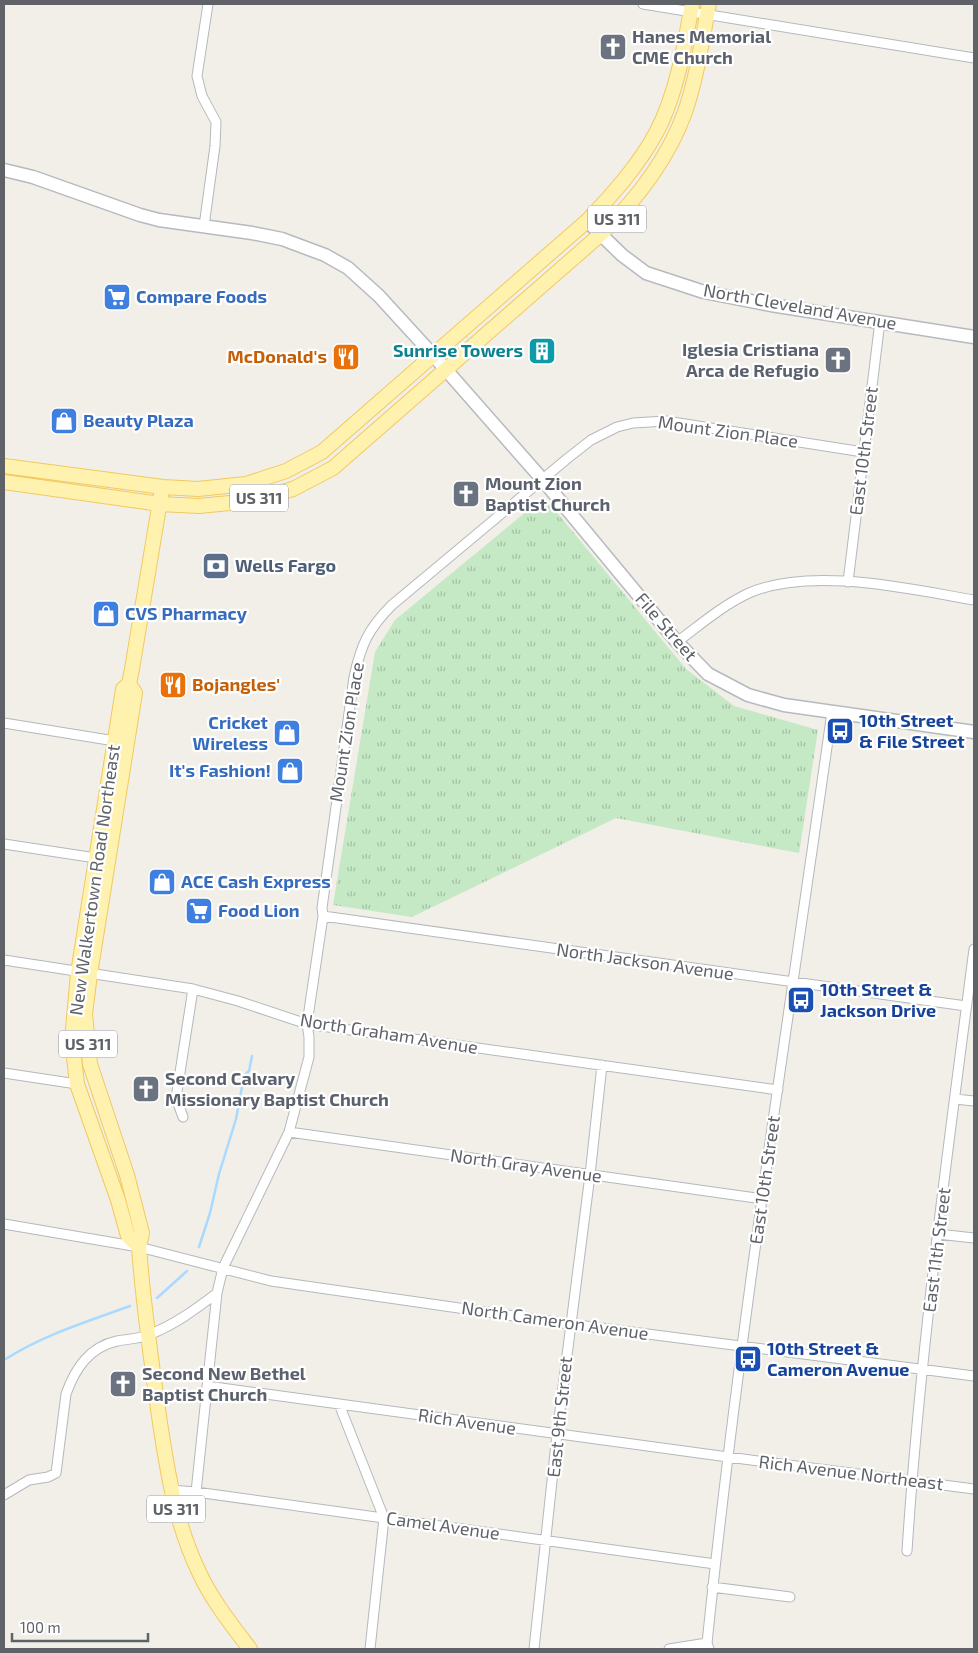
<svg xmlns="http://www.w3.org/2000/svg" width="978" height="1653" viewBox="0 0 978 1653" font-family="'Exo 2',sans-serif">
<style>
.park{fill:url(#park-tufts)}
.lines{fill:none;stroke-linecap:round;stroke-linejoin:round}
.stream{stroke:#aadaff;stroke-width:2.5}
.street-casing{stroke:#b5b8bc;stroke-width:11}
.secondary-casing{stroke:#b6babf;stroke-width:15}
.primary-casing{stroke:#f2c960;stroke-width:16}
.street{stroke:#fff;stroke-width:9}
.secondary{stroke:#fff;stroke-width:12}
.primary{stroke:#fff2af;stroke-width:14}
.labels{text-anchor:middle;stroke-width:4.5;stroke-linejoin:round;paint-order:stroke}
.shield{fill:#fff;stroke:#8f9295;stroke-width:1}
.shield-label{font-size:16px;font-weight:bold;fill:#5f6368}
.worship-label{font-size:18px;font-weight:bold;fill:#5b616d;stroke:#fff;text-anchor:start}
.shop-label{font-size:18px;font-weight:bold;fill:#366cbe;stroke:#fff;text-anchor:start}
.street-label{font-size:18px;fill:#5f6368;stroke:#fff}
.culture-label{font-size:18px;font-weight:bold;fill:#0d838f;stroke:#fff;text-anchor:end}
.food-label{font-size:18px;font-weight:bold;fill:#c56008;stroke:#fff;text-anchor:end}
.service-label{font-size:18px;font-weight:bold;fill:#4e5e75;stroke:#fff;text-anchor:start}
.transit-label{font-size:18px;font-weight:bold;fill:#164399;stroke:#fff;text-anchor:start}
</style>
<defs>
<pattern id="park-tufts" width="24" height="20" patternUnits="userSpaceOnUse" patternTransform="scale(1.25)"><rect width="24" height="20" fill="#c5e8c5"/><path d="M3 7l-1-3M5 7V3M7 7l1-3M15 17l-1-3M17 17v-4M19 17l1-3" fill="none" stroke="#a3c0a4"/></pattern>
</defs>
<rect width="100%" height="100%" fill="#f1efe8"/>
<path class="park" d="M544 497 686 669 734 706 818 730 799 853 616 818 412 917 333 905 375 652 395 620Z"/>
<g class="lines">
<path class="stream" d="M199 1247 210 1213 219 1174 236 1119 242 1087 246 1074 249 1071 252 1056
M157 1298 187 1271
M4 1360C43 1335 86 1322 130 1306"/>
<g class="street-casing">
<path id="street" d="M643 4 974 58
M204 226 215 146 216 122 202 96 197 76 208 4
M848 582 880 321
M677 642C700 625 723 605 749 593 811 566 909 589 974 600
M4 723 115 741
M4 844 96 858
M323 916 966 1006
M4 960 193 989 238 1001 307 1024 778 1090
M4 1073 77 1084
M955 1099 974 1101
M183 1117 176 1098 193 989
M289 1132 763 1199
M4 1224 139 1247 271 1281 570 1324 974 1376
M938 1234 974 1238
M207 1386 728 1457 974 1489
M339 1404 384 1518 370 1649
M170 1490 196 1492 715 1564
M196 1492 217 1293 223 1268 289 1132 309 1057V1037L307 1024 323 916 322 908 354 677C361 645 368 629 392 605L568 458 591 440 617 427 633 423 666 421 863 452
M4 1495 29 1480 48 1477 56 1473 66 1394C75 1369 89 1347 117 1341 127 1339 138 1339 148 1335 173 1326 196 1309 217 1293
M907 1551C920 1350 948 1149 974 949
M712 1587 790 1597
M534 1649 557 1434 590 1175 602 1065
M669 1649 707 1643
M709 1649 707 1643C739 1332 788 1022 832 712"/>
</g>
<g class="secondary-casing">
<path id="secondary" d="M4 170 33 177 140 215 159 220 252 233 282 239 325 255 348 268 379 296 433 355 542 479 677 642 708 674 748 695 784 705 974 732
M587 221 622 255 646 273 704 292 771 305 974 337"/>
</g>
<g class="primary-casing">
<path id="primary" d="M4 466 163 487 198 489 246 484 286 471 322 452 587 221C613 194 638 166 656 133 676 96 685 45 692 4
M4 482 160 504 199 506 250 501 293 489 333 468 601 234C636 200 668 159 685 112 697 77 702 40 709 4
M129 684 135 693 90 974 85 1014 90 1064 127 1175 142 1233 139 1247C143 1304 151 1360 159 1416 167 1470 175 1521 198 1570 211 1599 231 1624 250 1649
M139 1247 128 1236 118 1200 77 1084 72 1040 78 973 123 689 129 684 132 669 161 495"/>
</g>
<use href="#street" class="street"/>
<use href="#secondary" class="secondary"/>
<use href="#primary" class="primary"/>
</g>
<defs>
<g id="church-square" transform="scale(1.4375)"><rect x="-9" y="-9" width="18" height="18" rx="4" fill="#6b7280" stroke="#fff"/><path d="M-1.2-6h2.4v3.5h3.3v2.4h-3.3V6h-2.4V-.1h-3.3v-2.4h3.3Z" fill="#fff"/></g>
<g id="supermarket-square" transform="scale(1.4375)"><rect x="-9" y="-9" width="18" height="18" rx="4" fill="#3f7fe0" stroke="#fff"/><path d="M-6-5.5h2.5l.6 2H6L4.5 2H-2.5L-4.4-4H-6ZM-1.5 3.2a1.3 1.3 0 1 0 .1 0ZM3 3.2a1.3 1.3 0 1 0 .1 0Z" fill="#fff"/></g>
<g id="building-square" transform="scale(1.4375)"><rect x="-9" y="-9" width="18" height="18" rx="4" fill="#0f9aa8" stroke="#fff"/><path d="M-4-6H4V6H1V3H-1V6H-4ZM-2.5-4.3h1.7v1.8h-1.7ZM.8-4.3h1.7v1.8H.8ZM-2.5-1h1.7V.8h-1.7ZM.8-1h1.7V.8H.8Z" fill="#fff"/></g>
<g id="restaurant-square" transform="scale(1.4375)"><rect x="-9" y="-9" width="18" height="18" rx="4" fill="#e8710a" stroke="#fff"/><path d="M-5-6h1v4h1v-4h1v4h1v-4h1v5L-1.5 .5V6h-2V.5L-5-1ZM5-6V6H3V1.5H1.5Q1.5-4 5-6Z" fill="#fff"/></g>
<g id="shop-square" transform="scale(1.4375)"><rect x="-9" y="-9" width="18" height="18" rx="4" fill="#3f7fe0" stroke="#fff"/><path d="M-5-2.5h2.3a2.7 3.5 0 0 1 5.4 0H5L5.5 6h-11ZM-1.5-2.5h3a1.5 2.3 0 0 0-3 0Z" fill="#fff"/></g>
<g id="bank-square" transform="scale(1.4375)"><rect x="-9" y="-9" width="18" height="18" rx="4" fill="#5c6f8a" stroke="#fff"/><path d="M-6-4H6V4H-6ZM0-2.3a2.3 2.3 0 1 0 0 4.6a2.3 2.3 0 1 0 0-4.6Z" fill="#fff"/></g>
<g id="bus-square" transform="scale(1.4375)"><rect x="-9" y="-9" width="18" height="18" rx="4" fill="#1a4fb4" stroke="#fff"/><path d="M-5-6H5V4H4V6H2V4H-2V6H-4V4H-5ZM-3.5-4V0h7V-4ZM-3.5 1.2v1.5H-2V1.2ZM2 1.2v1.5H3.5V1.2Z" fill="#fff"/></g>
</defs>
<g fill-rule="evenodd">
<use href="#church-square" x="613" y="47"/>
<use href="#supermarket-square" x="117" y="297"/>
<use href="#building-square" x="542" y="351"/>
<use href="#restaurant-square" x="346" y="357"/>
<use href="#church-square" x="838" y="360"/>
<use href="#shop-square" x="64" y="421"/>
<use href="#church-square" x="466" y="494"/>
<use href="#bank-square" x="216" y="566"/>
<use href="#shop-square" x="106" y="614"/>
<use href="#restaurant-square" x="173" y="685"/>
<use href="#bus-square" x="840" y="731"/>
<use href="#shop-square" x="287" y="733"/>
<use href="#shop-square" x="290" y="771"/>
<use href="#shop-square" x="162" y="882"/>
<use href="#supermarket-square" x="199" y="911"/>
<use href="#bus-square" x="801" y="1000"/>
<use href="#church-square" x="146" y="1089"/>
<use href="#bus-square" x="748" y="1359"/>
<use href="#church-square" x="123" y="1384"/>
</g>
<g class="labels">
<g class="shield">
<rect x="588" y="205.5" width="58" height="27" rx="4"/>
<rect x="230" y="484.5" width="58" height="27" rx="4"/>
<rect x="59" y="1030.5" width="58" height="27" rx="4"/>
<rect x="147" y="1495.5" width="58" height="27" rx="4"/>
</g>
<g class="shield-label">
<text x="617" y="225">US 311</text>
<text x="259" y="504">US 311</text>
<text x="88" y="1050">US 311</text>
<text x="176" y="1515">US 311</text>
</g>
<g class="worship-label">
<text x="632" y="43">Hanes Memorial<tspan x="632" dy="21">CME Church</tspan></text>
<text x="819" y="356" text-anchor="end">Iglesia Cristiana<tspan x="819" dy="21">Arca de Refugio</tspan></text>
<text x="485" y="490">Mount Zion<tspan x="485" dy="21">Baptist Church</tspan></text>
<text x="165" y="1085">Second Calvary<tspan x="165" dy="21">Missionary Baptist Church</tspan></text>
<text x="142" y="1380">Second New Bethel<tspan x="142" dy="21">Baptist Church</tspan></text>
</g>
<g class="shop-label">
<text x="136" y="303">Compare Foods</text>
<text x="83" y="427">Beauty Plaza</text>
<text x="125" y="620">CVS Pharmacy</text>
<text x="268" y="729" text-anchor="end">Cricket<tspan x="268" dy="21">Wireless</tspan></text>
<text x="271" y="777" text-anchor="end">It's Fashion!</text>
<text x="181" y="888">ACE Cash Express</text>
<text x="218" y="917">Food Lion</text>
</g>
<g class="street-label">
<text transform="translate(800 307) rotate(10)" y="6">North Cleveland Avenue</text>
<text transform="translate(728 432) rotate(8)" y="6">Mount Zion Place</text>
<text transform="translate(864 451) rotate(-83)" y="6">East 10th Street</text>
<text transform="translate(666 627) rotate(49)" y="6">File Street</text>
<text transform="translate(347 732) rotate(-81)" y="6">Mount Zion Place</text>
<text transform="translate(95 880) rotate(-82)" y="6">New Walkertown Road Northeast</text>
<text transform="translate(645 962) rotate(8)" y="6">North Jackson Avenue</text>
<text transform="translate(389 1034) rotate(9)" y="6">North Graham Avenue</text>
<text transform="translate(526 1166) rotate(8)" y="6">North Gray Avenue</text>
<text transform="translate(765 1180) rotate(-82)" y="6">East 10th Street</text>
<text transform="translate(937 1250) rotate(-83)" y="6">East 11th Street</text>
<text transform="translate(555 1321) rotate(8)" y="6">North Cameron Avenue</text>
<text transform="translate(560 1417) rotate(-84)" y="6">East 9th Street</text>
<text transform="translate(467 1422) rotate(8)" y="6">Rich Avenue</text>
<text transform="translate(851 1473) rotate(7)" y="6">Rich Avenue Northeast</text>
<text transform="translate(443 1526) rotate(8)" y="6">Camel Avenue</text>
</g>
<g class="culture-label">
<text x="523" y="357">Sunrise Towers</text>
</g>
<g class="food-label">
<text x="327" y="363">McDonald's</text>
<text x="192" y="691" text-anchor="start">Bojangles'</text>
</g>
<g class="service-label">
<text x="235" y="572">Wells Fargo</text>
</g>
<g class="transit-label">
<text x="859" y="727">10th Street<tspan x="859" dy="21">&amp; File Street</tspan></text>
<text x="820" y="996">10th Street &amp;<tspan x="820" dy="21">Jackson Drive</tspan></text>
<text x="767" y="1355">10th Street &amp;<tspan x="767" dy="21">Cameron Avenue</tspan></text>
</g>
</g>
<rect width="978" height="1653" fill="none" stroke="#5f6368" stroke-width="10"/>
<path d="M12 1633v8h136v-8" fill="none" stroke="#5f6368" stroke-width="2.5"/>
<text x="20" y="1633" font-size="15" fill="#5f6368" stroke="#ffffff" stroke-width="4" paint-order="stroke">100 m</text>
</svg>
